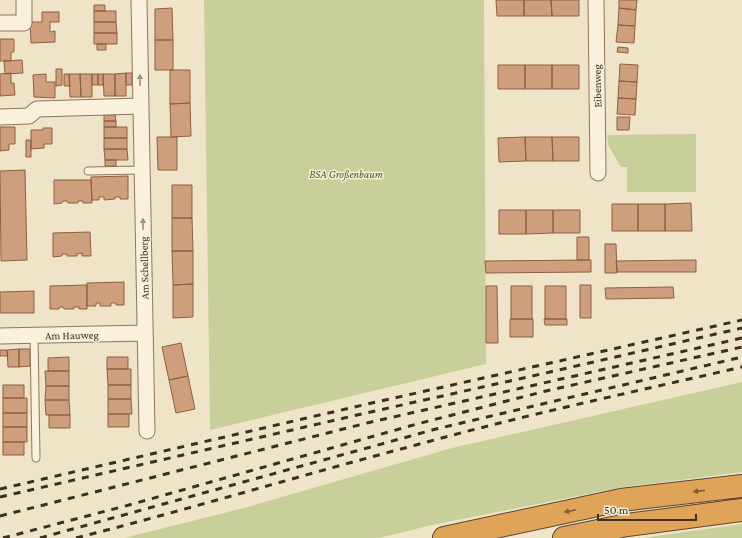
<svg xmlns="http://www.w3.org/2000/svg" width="742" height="538" viewBox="0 0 742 538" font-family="'Crimson Pro',serif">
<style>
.green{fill:#c9cf9b}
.building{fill:#cf9f7d;stroke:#8d5f41}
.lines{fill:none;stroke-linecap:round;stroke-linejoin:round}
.lane-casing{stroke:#8d765c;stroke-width:9}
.street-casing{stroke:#8d765c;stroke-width:17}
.highway-casing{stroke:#5b4430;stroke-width:24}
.lane{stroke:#faf1dc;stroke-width:7}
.street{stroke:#faf1dc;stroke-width:15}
.highway{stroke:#e0a458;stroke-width:22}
.rail{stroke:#3d2e20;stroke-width:3;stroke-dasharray:7 7;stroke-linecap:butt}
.oneway{fill:#9c907e}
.oneway2{fill:#7e5d36}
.labels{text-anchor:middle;stroke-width:3;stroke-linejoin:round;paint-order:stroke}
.street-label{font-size:11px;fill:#3d2e20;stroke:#f7eed8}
.park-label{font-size:11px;font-style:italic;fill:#4d5a26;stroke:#f7eed8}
</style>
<rect width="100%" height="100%" fill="#f0e4c8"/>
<path class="green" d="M204 0H484L486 364 210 430Z
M696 134V192H627V167H621L608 145 607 135Z
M742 382V472L618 488 432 525 379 538H124L244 508 452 448Z
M742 524V538H642Z"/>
<path class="building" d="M496 0H524V16H497Z
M524 0H551L552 16H524Z
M551 0H579V16H552Z
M619 0H637L636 10 619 8Z
M94 5H105V11H94Z
M172 8 173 40H155V9Z
M619 8 636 10 635 26 618 25Z
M94 11H116V22H94Z
M42 12H59V22H50V32L55 31V42L31 43 30 22H42Z
M94 22H116L117 33H94Z
M618 25 635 26 634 43 616 42Z
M94 33H117V44H94Z
M0 39H14V52H11V61H0Z
M155 40H173V70H155Z
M97 44H106V50H97Z
M618 47 628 48V53L617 52Z
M22 60 23 73 5 74 4 61Z
M620 64 638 65 637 82 619 81Z
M498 65H525V89H498Z
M525 65H552V89H525Z
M552 65H579V89H552Z
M56 69H62V85L56 86Z
M170 70H190V103L170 104Z
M11 73V83H14L15 95 0 96V74Z
M126 73V96H115V74Z
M126 73H132V85H126Z
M46 74V82H55V98L34 97 33 75Z
M64 74H69L70 86H64Z
M69 74H80L81 97H70Z
M80 74H92V97H81Z
M92 74H98V85H92Z
M98 74H103V85H98Z
M103 74H115V96H104Z
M619 81 637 82 636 99 618 98Z
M618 98 636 99 635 115 617 114Z
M190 103 191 136 171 137 170 104Z
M104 115H115L116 121H104Z
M617 117H630L629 130H617Z
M104 121H116V127H104Z
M0 127H15V144H9V150L0 151Z
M104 127H127V138H104Z
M43 128H52V144H44V148L31 149V130H43Z
M157 137H177V170H158Z
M525 137 526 161 499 162 498 138Z
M525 137H552L553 161H526Z
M552 137H579V161H553Z
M104 138H127V149H104Z
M26 140H31V157H26Z
M104 149H127L128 160H105Z
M105 160H116V166H105Z
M25 170 27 260 1 261 0 171Z
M128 176V199H120V197H115V199L104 200V197H99V200H92L91 177Z
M54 180H91L92 203H83V201H78V203H68L67 201H63L62 203 54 204Z
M172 185H192V218H172Z
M691 203 692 231H665V204Z
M612 204H638V231H612Z
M638 204H665V231H638Z
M499 210H526V234H499Z
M526 210H553V233L526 234Z
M553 210H580V233H553Z
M172 218H192L193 251H172Z
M90 232 91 256H82V253L77 254V256H67V254H62V256L53 257V233Z
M577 237H589V260H577Z
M605 244H616L617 273H605Z
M172 251H193V284L173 285Z
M591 260V272L486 273 485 261Z
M696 260V272H617L616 261Z
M124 282V305H116V303H111V306H100V303H96V306H87V283Z
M193 284V317L173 318V285Z
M87 285V309H79V307H74V309H64L63 307H59V309H50V286Z
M580 285H591V318H580Z
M486 286H497L498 343H486Z
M511 286H532V319H511Z
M545 286H566V319H545Z
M673 287 674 298 606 299 605 288Z
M34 291V313H0V292Z
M510 319H533V337H510Z
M544 319H567V325H545Z
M181 343 188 376 169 380 162 347Z
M19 349V367H8L7 350Z
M19 349H30V366L19 367Z
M0 350H7L8 356H0Z
M69 357V371H48V358Z
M107 357H128V369H107Z
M107 369H131V385H108Z
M45 371H69V386H46Z
M188 376 195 409 176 413 169 380Z
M3 385H24V398H3Z
M108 385H131V399H108Z
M46 386H69V400H45Z
M3 398H27V413H3Z
M108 399H131L132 414H108Z
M45 400H69L70 415H46Z
M3 413H27V427H3Z
M108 414H129V427H108Z
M49 415H70V428H49Z
M3 427H27V442H3Z
M3 442H24V455H3Z"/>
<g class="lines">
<g class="lane-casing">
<path id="lane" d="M88 171 142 170
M34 335 36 458"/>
</g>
<g class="street-casing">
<path id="street" d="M139 0 147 431
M596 0 598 173
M0 23H24V0
M0 117 29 116 37 109 141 106
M0 336 145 333"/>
</g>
<g class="highway-casing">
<path id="highway" d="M444 538 621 500 742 486
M564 538 627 525 742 510"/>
</g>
<use href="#lane" class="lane"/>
<use href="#street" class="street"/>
<use href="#highway" class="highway"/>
<path class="rail" d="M0 489 363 405 742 320
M0 497 366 413 550 372 742 328
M0 516 367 423 742 338
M3 538 129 505 417 424 546 391 742 347
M40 538 436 429 742 357
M76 538C190 509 302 475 416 445 524 415 633 392 742 367"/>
</g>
<defs><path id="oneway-solid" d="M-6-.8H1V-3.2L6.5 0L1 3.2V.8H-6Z"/></defs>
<g class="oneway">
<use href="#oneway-solid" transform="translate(140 80) rotate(-91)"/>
<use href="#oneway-solid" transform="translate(143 224) rotate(-91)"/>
</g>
<g class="oneway2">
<use href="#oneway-solid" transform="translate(699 491) rotate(174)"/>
<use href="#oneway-solid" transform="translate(570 511) rotate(168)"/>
</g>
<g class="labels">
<g class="street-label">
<text transform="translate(597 86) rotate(-91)" y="4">Eibenweg</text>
<text transform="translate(144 268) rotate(-91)" y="4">Am Schellberg</text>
<text transform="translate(72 335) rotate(-1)" y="4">Am Hauweg</text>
</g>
<g class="park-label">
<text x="346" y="178">BSA Großenbaum</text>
</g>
</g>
<path d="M598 514v6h98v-6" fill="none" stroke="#3d2e20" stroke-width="2"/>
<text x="604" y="514" font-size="12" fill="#3d2e20" stroke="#f7eed8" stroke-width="3" paint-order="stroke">50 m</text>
</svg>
